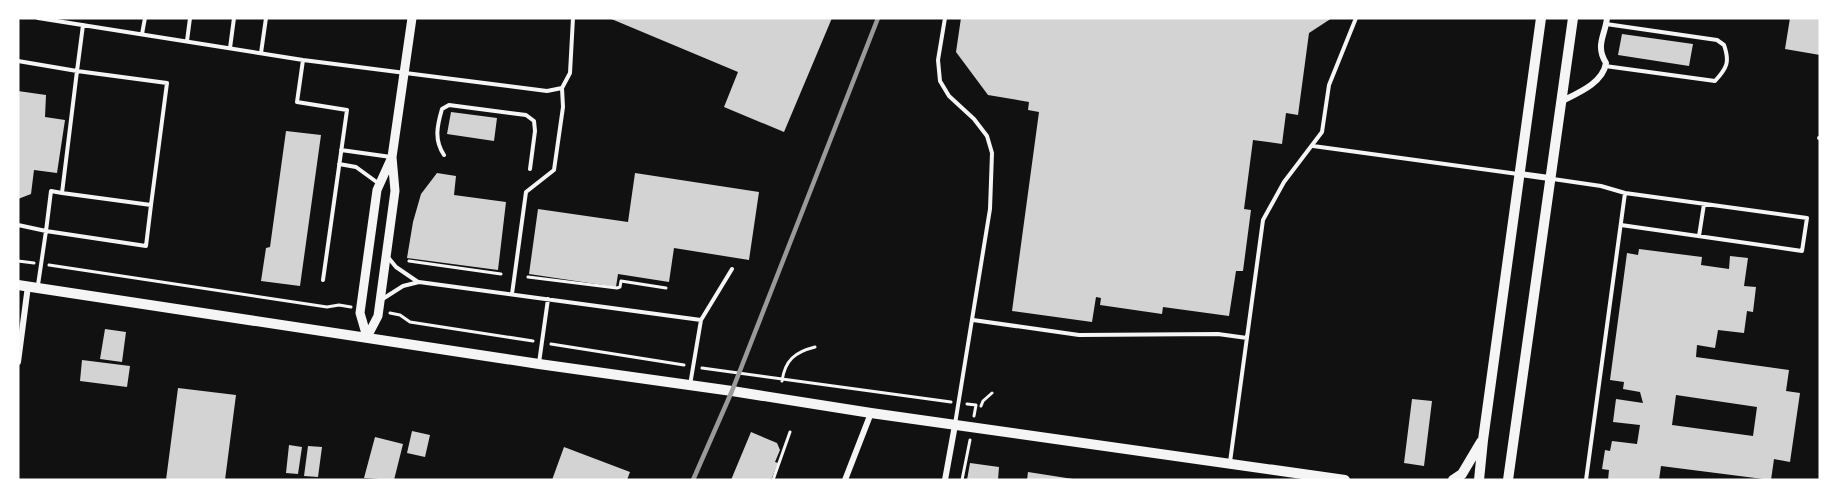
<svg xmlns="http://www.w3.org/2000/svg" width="1838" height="498" viewBox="0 0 1838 498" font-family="'Fira Sans Condensed',sans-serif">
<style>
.building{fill:#d3d3d3;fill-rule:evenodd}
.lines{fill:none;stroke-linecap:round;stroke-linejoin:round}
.path{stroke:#f5f5f5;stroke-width:3}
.service{stroke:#f5f5f5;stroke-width:4}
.minor{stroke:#f5f5f5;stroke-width:6}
.tertiary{stroke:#f5f5f5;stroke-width:9}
.secondary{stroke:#f5f5f5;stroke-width:10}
.rail{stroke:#9a9a9a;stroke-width:4.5}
</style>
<rect width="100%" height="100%" fill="#111"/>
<path class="building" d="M609 18H832L784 132 724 107 738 72Z
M961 18H1332L1309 33 1298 115 1286 113 1282 144 1253 140 1244 209 1251 210 1243 271H1236L1229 316 1163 307 1162 314 1100 305 1101 298 1096 297 1092 322 1012 311 1039 112 1028 110 1029 102 988 95 956 52Z
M1790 18H1820V55L1785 49Z
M1622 34 1693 44 1689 66 1618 55Z
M18 91 46 95 45 117 65 120 57 173 34 170 31 194 18 199Z
M451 112 497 118 494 141 447 134Z
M286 131 321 135 300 286 261 281 266 248 270 247Z
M437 173 456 176 454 195 506 202 498 270 407 258 413 222 421 194Z
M635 173 759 192 749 260 674 248 669 282 618 274 616 287 529 274 538 209 628 222Z
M1639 249 1702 257 1701 265 1729 269 1730 256 1748 258 1744 286 1756 287 1753 312 1747 311 1744 333 1718 330 1715 348 1697 345 1696 357 1789 370 1786 391 1800 393 1790 462 1774 459 1771 480 1661 466 1659 480H1608L1609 470 1602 469 1605 450 1610 451 1612 441 1637 444 1640 425 1613 422 1616 399 1643 403 1640 392 1623 389 1624 382 1610 380 1627 253 1638 255ZM1676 395 1757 407 1753 436 1672 425Z
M105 329 126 332 122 362 100 359Z
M82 360 130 366 127 387 80 381Z
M178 388 236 395 225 480H166Z
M1412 399 1432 401 1424 466 1404 463Z
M412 431 430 435 425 457 407 453Z
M751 432 777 443 780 450 775 462 778 463 771 480H731Z
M375 437 403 444 394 480 364 478Z
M289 445 302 447 298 474 286 473Z
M308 446 322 447 318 477 304 476Z
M564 447 630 472 627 480H552Z
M970 463 999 467 998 480H967Z
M1028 472 1073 479V480H1027Z"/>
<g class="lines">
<path class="path" d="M18 261 34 263
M409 261 501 274
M49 265 327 307 339 305 351 307
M528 277 617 288 620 287 621 281 666 288
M390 313 400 315 410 322 533 341
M551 344 684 365
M702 368 951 402
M782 381C785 360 795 352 815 347
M967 404 976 405 974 416
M981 406 983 401 992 393
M773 480 790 432
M962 480 970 440"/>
<path class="service" d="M38 18 303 60 547 91 562 88 570 73 573 18
M945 18 938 60 940 81 949 96 974 119 987 136 992 153 990 209 955 424
M142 34 145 18
M187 41 190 18
M230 48 234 18
M261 53 266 18
M303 60 297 102 347 110 323 280
M18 61 77 71 83 25
M1605 66 1715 81C1727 68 1730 62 1724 45L1717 40 1606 24
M1819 138H1820
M1313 146 1518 174
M341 150 391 157
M444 155C434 140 437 126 442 109L449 105 526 115 534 121 535 131 530 169
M339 164 356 167 378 183
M1553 179 1601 186 1625 193 1807 218 1802 251 1621 225
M62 193 77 71 167 83 151 205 62 193 51 191 46 231 146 246 151 205
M18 225 46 231 38 285
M1699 236 1704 204
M387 256 396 267 418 282
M512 294 526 192 554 170 563 107 562 88
M381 300 403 286 419 282 701 320
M973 320 1079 335 1218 334 1247 338
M539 363 548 299
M690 385 701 320 732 269
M1230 462 1263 220 1284 182 1322 132 1329 85 1356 18
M1586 480 1625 193"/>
<path class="minor" d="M1562 101C1578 93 1603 83 1606 63 1595 45 1605 36 1607 18
M1520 174 1549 178
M18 362 28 286
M845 480 871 413
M945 480 955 425"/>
<path class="tertiary" d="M367 337 378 316 395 191 392 157 412 18
M367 337 360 313 377 190 391 159"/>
<path class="secondary" d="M18 285 539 364 732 391 871 413 1345 480
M1453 480 1462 474 1481 442
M1479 480 1483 440 1541 18
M1508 480 1573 18"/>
<path class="rail" d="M693 480 732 391 878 18"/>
</g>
<rect width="1838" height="498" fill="none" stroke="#ffffff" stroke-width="39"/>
</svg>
